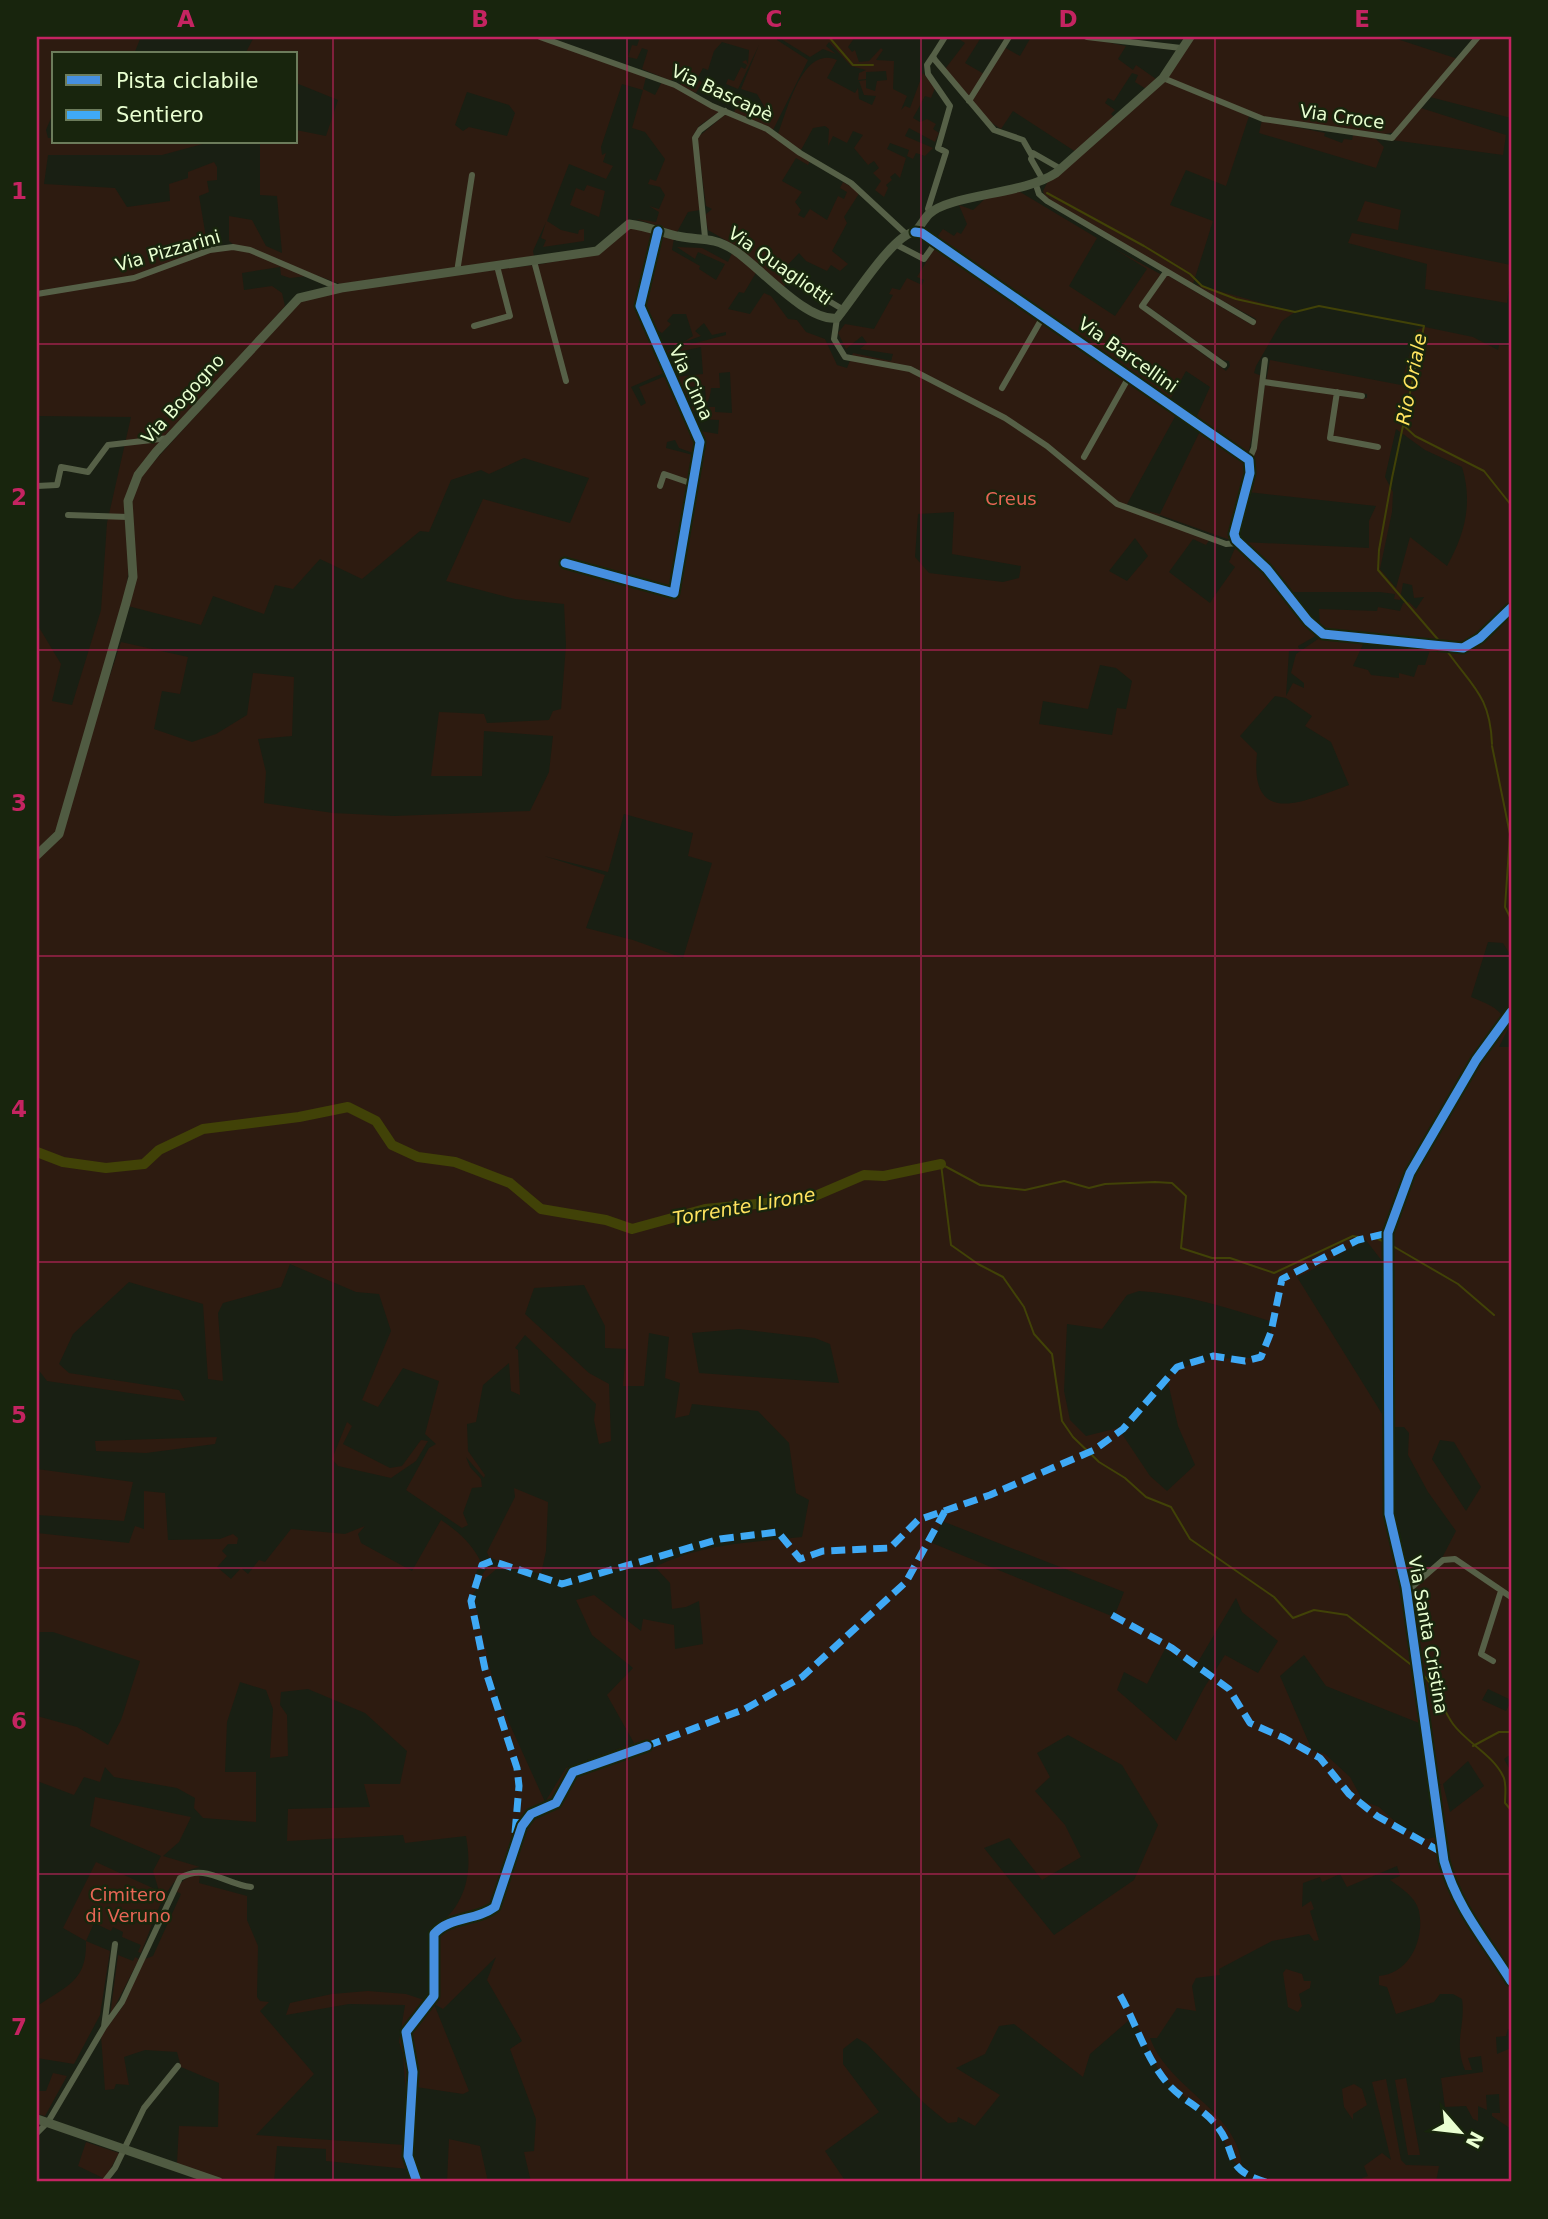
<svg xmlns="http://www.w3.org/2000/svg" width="1548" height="2219" viewBox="0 0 1548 2219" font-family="'DejaVu Sans',sans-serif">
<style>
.green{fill:#2d1b10;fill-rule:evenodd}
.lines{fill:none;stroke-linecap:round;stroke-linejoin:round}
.stream{stroke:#414207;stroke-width:2}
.river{stroke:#414207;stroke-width:10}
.street{stroke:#566047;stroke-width:6}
.secondary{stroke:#505b42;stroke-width:9}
.quiet{stroke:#3fa9f5;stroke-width:7;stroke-dasharray:14 7;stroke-linecap:butt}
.cycleway-casing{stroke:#18250d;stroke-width:13}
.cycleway{stroke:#468fdf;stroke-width:9}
.grid{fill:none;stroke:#c42461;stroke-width:2;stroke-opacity:0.55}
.labels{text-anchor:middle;stroke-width:5;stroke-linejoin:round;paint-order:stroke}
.street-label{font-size:18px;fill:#e9ffd1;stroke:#18250d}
.park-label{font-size:18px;fill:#e76655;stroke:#18250d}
.water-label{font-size:19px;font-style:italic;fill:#ffe45f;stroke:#18250d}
.neatline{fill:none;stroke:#c42461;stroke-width:2.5}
.grid-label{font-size:23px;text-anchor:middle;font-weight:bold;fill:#c42461}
</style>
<rect width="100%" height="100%" fill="#191f13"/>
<path class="green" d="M37 37 140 39 134 54H54V118H51L46 130 48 138H54V142H210L162 155H48L44 184 115 188 127 207 170 201 169 184 188 178V172L214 162 217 167V180L207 181 209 192 199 196 208 249 139 275 37 291Z
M254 37H533L646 77 643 89 655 95 663 80 719 112 699 126 693 136 700 210 688 212 677 232 636 219 656 222 659 212 649 206 659 209 665 195 660 187 648 184 650 179 656 181 665 159 645 132 632 128 643 90 622 84 601 147 602 155 606 153 603 162 613 166 606 179 569 164 547 221 561 230 578 234 579 230 584 229V241L543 247 546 240 541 238 546 222 533 251 534 256 340 284 234 245 229 241V216L252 220 266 246 282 253 277 196 260 195V142H296V130L326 136 338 100 296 83V54H245ZM467 92 509 105 515 113 507 136 469 127 463 131 455 125Z
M640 37H855L848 47 852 52 855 50 859 62 869 61 881 48 883 50 876 60 894 61 893 89 907 96 901 110 905 106 910 108 923 73 935 88 931 98 925 96 913 118 920 122 927 119 936 124 933 129 939 133 935 142 909 128 905 136 933 148 925 156 916 153 913 159 907 156 909 150 890 143 887 149 906 158 900 178 895 173 890 177 892 180 886 185 888 188 884 197 875 190 881 181 873 173 879 168 874 161 868 165 854 148 863 135 853 131 847 143 833 136 828 146 829 129 825 126 813 128 801 150 778 134C787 112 802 45 837 60L827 78 855 93 858 88 859 99 872 105 876 96 864 95 859 81 866 80V88L875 91 877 81 887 80 886 71 866 72V79L858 80 859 73 866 70 851 66 829 42 826 46 836 54 823 49 810 57 778 37 777 40 808 60 773 130 734 112 741 96 739 107 752 112 751 115 760 119 765 108 757 94 741 89 759 45 738 89 726 84 728 79 734 81 741 67 745 69 747 65 742 62 746 60 748 64 749 50 722 42 714 51 708 70 703 68 697 79 702 82 696 93 680 86 684 74 679 71 674 80H669L642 69 648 50 642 48 637 59 628 57 632 45 637 46Z
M956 37 980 39 965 63 984 74 969 96 945 69 965 43Z
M1031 37H1081L1126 46 1118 59 1133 70 1136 65 1156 79 1146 89 1135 82 1138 75 1132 73 1114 101 1108 98 1105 103 1115 110 1111 114 1115 118 1076 152 1013 111 1001 129 986 119 971 100 1004 47 1020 56Z
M1193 37H1391L1458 59 1398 132 1384 134 1263 118 1166 78Z
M1481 37 1511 38V118L1430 97Z
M1165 81 1249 116 1226 186 1186 170 1170 205 1213 221 1193 284 1295 312 1282 321 1256 366 1254 373 1265 377 1248 455 1196 418 1210 387 1186 371 1170 400 937 237 943 229 954 236 957 232 961 234 967 224 959 205 973 210 988 196 1015 189 1097 238 1069 286 1115 316 1147 269 1115 249 1162 275 1139 307 1226 371 1230 366 1229 361 1223 360 1146 305 1167 275 1252 325 1256 319 1167 271 1045 197 1043 191 1048 181Z
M1421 108 1506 135 1503 155 1392 140Z
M727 113 765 130 810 161 808 165 796 158 782 181 802 192 795 202 801 210 798 215 804 218 810 209 827 220 838 196 844 199 847 192 840 188 843 182 860 192 844 217 847 223 832 251 848 264 840 271 831 265 827 271 806 261 799 253 779 274 787 281 784 287 734 245 708 230 705 215 712 209 706 206 697 138Z
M1262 120 1325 133 1324 136 1342 143 1344 139 1352 140 1353 135 1375 138 1384 147 1376 168 1259 133Z
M587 185 605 191 599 217 570 205 576 188 584 191Z
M1365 201 1401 210 1398 230 1357 221Z
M630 227 654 233 637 305 666 372 631 387 641 406 646 403 639 387 663 377 669 378 698 442 697 451 693 453 679 448 675 440 667 442 666 448 693 455 706 449 700 431 718 434 719 420 700 419 698 416 706 407H715V412L732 413 730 372 719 373 720 388H711C710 402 704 411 690 412L688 408 706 401 705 386 688 387 689 402 686 403 674 377 703 374 701 347 664 355 656 338 665 351 726 335V332L712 335 704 323 695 331 701 336 682 343 693 336 686 314H673L667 321 671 324 662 333 651 327 642 305 654 251H659L660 248 656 246 661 236 674 238 672 250 700 266 699 269 716 280 725 264 698 252 695 259 677 247 702 248 728 262 732 253 757 271 744 293 739 292 728 309 750 314 764 293 771 296 788 319 797 320 806 332 825 339 837 365 847 368 853 353 891 361 893 354 860 349 867 343 862 336 846 349 838 333 845 324 874 329 893 295 889 294 892 288 900 290 907 278 922 285 924 280 917 277 937 244 1177 413 1126 506 1160 514 1201 429 1244 461 1247 473 1230 540 1160 515 1159 518 1210 539 1206 545 1193 539 1169 572 1210 603 1213 598 1235 567 1229 562 1235 548 1240 546 1266 569 1319 634 1298 646 1299 649 1289 651 1286 696 1293 683 1304 688V683L1291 673 1296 654 1321 637 1365 640 1353 666 1368 670 1371 675 1399 678V673L1414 677 1418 665H1425L1431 647 1463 650 1476 645 1511 612V956L1503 943 1488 942 1471 997C1490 1005 1501 1008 1509 1027L1499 1047H1511V1700L1488 1689 1482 1700 1506 1711 1511 1701V1754L1504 1759 1511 1772V1978L1504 1975 1511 1985V2031L1508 2029 1506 2036 1496 2037 1497 2054 1511 2048V2129L1492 2116V2113H1500L1499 2094 1486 2095 1487 2110 1478 2106V2121L1473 2119 1466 2106 1445 2107 1441 2078 1483 2072 1481 2056 1468 2058 1472 2070H1465C1453 2041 1466 2026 1462 1999L1453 1994H1440L1434 2002 1396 2014 1387 1987 1379 1985V1976C1409 1974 1425 1940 1419 1911 1416 1897 1401 1888 1390 1880L1400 1876 1397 1866 1347 1887 1340 1874 1322 1882 1320 1877 1303 1883 1302 1907 1311 1901 1314 1909 1310 1911 1319 1940 1314 1941 1309 1934 1272 1941 1219 1969 1220 1975 1196 1978 1192 1986 1196 2011 1177 2008 1157 2038H1150C1169 2090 1241 2112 1242 2170L1232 2159 1217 2124 1172 2086 1158 2069 1135 2021H1128L1090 2054 1083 2077 1014 2024 999 2026 985 2054 956 2068 1000 2095 975 2126 958 2117 957 2122 948 2123 924 2103 867 2044 857 2038 843 2049V2064L879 2112 825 2151 846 2182H531L524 2152 534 2151 536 2119 510 2049 522 2041 487 1980 496 1957 443 2009 434 2004 469 2091 463 2094 416 2087 414 2114 407 2112 403 2054 399 2042 405 2005 349 2004 286 2015 290 2003 332 1994 368 1991 406 1994 433 2003 434 1929C466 1905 473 1874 466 1836L405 1843 403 1835 287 1841 288 1809 370 1807 364 1784H400L407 1751 365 1713 308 1689 281 1692 280 1705 287 1715 288 1756 270 1758 273 1709 266 1690 240 1682 227 1722 225 1772H256V1822L203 1818 194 1808 195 1798 177 1788 114 1777 105 1767 100 1782 84 1777 74 1795 37 1781V1716L77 1727 108 1745 121 1720 140 1661 53 1632H37V1533L129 1543 135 1526 144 1529V1491L165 1493 168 1540 220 1539 233 1534 238 1538 237 1544H228L222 1551 227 1556 217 1567 231 1579 241 1568 248 1574 259 1560 265 1562 291 1529 345 1534 365 1526 358 1534 361 1543 412 1571 441 1520C458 1531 472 1544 481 1562L473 1580 476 1586C483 1574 484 1565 500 1566L480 1583 473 1594 496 1694 545 1802 566 1768 634 1743 607 1695 633 1668 592 1635 576 1600 594 1595 641 1631 643 1619 674 1625 675 1649 703 1644 699 1601 686 1607 672 1609 670 1583 655 1567C704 1543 748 1543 802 1537L809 1500 796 1493 789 1443 758 1411 692 1404 689 1415 675 1418 680 1383 665 1378 669 1337 649 1333 644 1386H623L626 1349 605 1348V1326L584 1285 534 1288 525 1314 589 1373 609 1384 611 1441 599 1444 594 1420 596 1404 525 1335 515 1348 518 1350 520 1395 511 1391 509 1363 483 1385 476 1422 467 1424 468 1451 485 1475 484 1478 466 1457 470 1467 481 1479 482 1487 472 1488 463 1513 468 1525 462 1528 406 1490 429 1448 436 1444 425 1434 439 1381 403 1368 378 1407 362 1400 391 1331 379 1294 356 1292 290 1264 281 1287 223 1303 218 1313 223 1381 208 1379 203 1304 129 1282 73 1334 59 1364 69 1373 179 1390 185 1401 47 1381 37 1368V624L61 664 52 701 72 705 101 610 107 523 131 417 37 416V295L134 278 212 251 234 249 253 252 308 276 290 278 281 275 280 267 242 273 244 290 272 286 282 293 285 306 135 475C118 508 133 540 128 575 121 631 102 687 88 742L121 642 188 657 180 694 162 691 154 729 192 742 216 734 247 715 253 673 294 677 292 736 258 739 266 772 264 803 333 813 394 816 530 811 549 772 553 736 484 731 482 776H431L439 712 484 714 487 723 549 720 553 711 561 709 566 645 564 604 515 599 446 581 483 499 570 523 589 478 524 458 489 474 481 470 451 480 429 532 420 531 362 579 320 559 293 589 275 585 264 614 213 596 201 625 128 606 132 498 141 476 298 303 312 296 361 287 542 264 602 252ZM954 512 952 554 1021 566 1019 578 1003 582 929 573 915 557 918 514ZM1135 538 1148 556 1127 581 1109 571ZM1100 665 1116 668 1132 681 1126 709 1117 708 1112 735 1039 724 1043 701 1088 709ZM1275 696 1286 698 1312 716 1305 726 1331 742 1349 785C1307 800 1249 830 1257 753L1240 736ZM624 814 693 833 688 856 712 863 683 958 633 940 586 928 605 875 544 856 608 872ZM1365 1239 1382 1261 1384 1294 1390 1295 1391 1427H1404L1409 1433 1408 1455 1428 1492 1456 1531 1442 1558 1454 1557 1503 1591 1455 1561 1444 1562 1408 1590 1437 1784H1442L1437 1786 1442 1817 1438 1819 1435 1837 1428 1839 1402 1828 1379 1807 1363 1801 1350 1777 1325 1754 1312 1750 1280 1676 1304 1655 1326 1686 1424 1725 1405 1587 1387 1495V1422L1297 1277C1320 1267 1343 1252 1365 1239ZM1139 1291C1185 1294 1229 1308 1273 1322L1267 1345 1255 1358C1223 1358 1192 1357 1167 1378L1178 1426 1195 1465 1167 1491 1150 1476 1118 1428 1086 1436 1070 1420 1064 1391 1067 1324 1102 1329 1127 1295ZM739 1329 815 1338 830 1344 839 1383 699 1373 692 1333ZM1440 1440 1454 1442 1481 1487 1466 1511 1432 1459ZM942 1521 1124 1592 1114 1617 932 1543ZM1236 1598 1242 1612 1278 1641 1258 1673 1225 1655 1204 1688 1176 1741 1117 1690 1124 1672 1147 1684 1165 1649 1195 1667ZM1068 1735 1122 1765 1158 1825 1134 1880 1054 1935 984 1848 1009 1838 1042 1880 1081 1857 1065 1825 1035 1791 1050 1777 1037 1753ZM1468 1761 1484 1786 1450 1812 1443 1784Z
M1352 233 1511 265 1507 303 1425 289 1427 264 1348 243Z
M1425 327 1473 337 1498 350 1499 345 1511 346V606L1477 638 1458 646 1393 636 1333 633 1320 628 1319 609 1377 611 1378 607 1400 611 1403 603 1409 602 1416 609 1424 597 1414 598 1412 585 1403 583 1400 600 1394 599 1395 594 1380 592H1289L1243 542 1369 548V521L1376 506 1248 492 1256 467 1253 458 1265 385 1367 398V394L1266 381 1270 360 1401 385 1416 330ZM1396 429 1425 450 1462 467C1473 503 1465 534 1447 566L1410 537 1396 588 1380 569 1392 512 1393 492 1385 477Z
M347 1422 352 1426 343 1444 390 1468 402 1466 421 1440 428 1441 416 1461 391 1478 338 1466 332 1459Z
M217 1437 215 1444 146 1453 96 1451 95 1441Z
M37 1469 133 1482 124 1521 37 1515Z
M514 1488 548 1502 546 1551 541 1574 512 1567 489 1557 487 1552 515 1497Z
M95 1797 191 1817 179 1842 163 1856 200 1867C165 1872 154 1924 141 1953L138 1952 141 1945 122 1937 123 1932 113 1927 111 1931 94 1923 86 1941 110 1951 100 2015 74 2064 37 2058V2006C68 1985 87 1981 86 1941L63 1928 96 1862 159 1891 153 1871 161 1856 90 1826Z
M200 1874 199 1883 247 1896V1920L258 1946 257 1997 260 2001 269 2002 260 2011 314 2074 256 2135 405 2145 408 2169 326 2161V2149L277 2146 274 2182H226L177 2163 179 2126 218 2127 219 2083 181 2067 177 2052 145 2050 124 2057 129 2085 116 2084 114 2089 105 2090 101 2036 123 2006 145 1959 153 1956 181 1894 176 1891C182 1879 187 1877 200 1874Z
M118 1955 133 1961 135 1957 139 1959 110 2016Z
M1286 1969 1302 1974 1304 1981H1311L1310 1988 1299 1994 1302 2006 1298 2012 1288 2007 1283 1973Z
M53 2073 67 2076 45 2116 37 2114V2091H46Z
M1406 2078 1420 2155H1408L1395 2080Z
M1386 2079 1401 2160 1406 2165 1439 2166 1436 2182H1364L1362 2178 1368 2176 1364 2166 1382 2153 1391 2160 1372 2082Z
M1354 2084 1362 2089 1367 2105 1353 2114V2120L1344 2107 1342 2089Z
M449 2139 480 2146 488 2182H447Z
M86 2142 119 2153 105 2179 78 2166Z"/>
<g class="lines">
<path class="stream" d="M829 37 853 65H873
M1047 193 1144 246 1190 274 1202 286 1236 299 1295 312 1319 306 1424 326 1392 478 1379 550 1378 570 1441 643
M1402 424 1415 436 1484 471 1511 505
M1445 648C1471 686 1490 694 1492 744
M1492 746 1510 834 1505 907 1511 919
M941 1164 951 1245 978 1264 1003 1277 1024 1307 1034 1334 1052 1354 1062 1421 1073 1437 1099 1462 1125 1478 1146 1497 1171 1507 1190 1539 1274 1597 1293 1618 1314 1610 1347 1615 1414 1667
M941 1164 980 1185 1025 1190 1064 1181 1089 1188 1105 1184 1155 1182 1172 1183 1186 1196 1181 1248 1212 1258H1230L1274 1273 1353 1236 1358 1237
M1378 1239 1385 1242
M1391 1245 1458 1284 1494 1315
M1421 1673C1437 1687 1441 1707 1453 1724 1467 1743 1493 1755 1503 1776 1507 1783 1505 1794 1505 1803L1511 1810
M1473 1746 1499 1732H1511"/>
<path class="river" d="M37 1152 63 1162 106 1168 144 1164 159 1150 203 1129 299 1117 348 1107 376 1121 392 1145 418 1157 455 1162 510 1183 541 1209 606 1220 632 1229 705 1209 808 1199 864 1175 884 1176 941 1164"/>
<path class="street" d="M540 37 675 85 712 106 767 129 800 153 851 183 906 234
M945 37 933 56 935 60 994 130 1023 140 1031 154
M1087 37 1181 48
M1163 78 1263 119 1392 138 1478 37
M969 101 1009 37
M1043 180 1031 159 1033 153 1061 169
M1036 185 1039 194 1047 201 1253 322
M930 213 928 209 946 152 938 148 950 106 928 74 927 65 933 56
M915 232 922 233 1249 460 1250 473 1234 534 1236 540 1267 569 1308 621 1323 634 1463 648 1480 638 1511 608
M705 237 695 138 700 130 725 111
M895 244 924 259 936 242
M534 261 566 381
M457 272 472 175
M1166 272 1142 306 1224 365
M790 278 844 310
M37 294 134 278 210 250 233 247 250 250 339 288
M837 318 834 339 845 357 910 369 1005 418 1047 446 1117 504 1226 544 1238 543
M474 326 510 316 497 266
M1264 382 1362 396
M1002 388 1044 315
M1337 392 1330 438 1378 447
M1084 457 1130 375
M1249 460 1254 448 1265 360
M37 486 57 485 61 467 88 472 108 445 169 438
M660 486 664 474 693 484
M68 515 128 517
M565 563 674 593 700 442 640 306 658 231
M1511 1012 1476 1060 1410 1173 1388 1233 1389 1514 1406 1587 1444 1861C1457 1908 1486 1941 1511 1981
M1406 1587H1412L1443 1560 1455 1559 1511 1597
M1493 1661 1481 1654 1501 1591
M104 2027 122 2002 180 1878C205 1863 225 1884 251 1887
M37 2133 48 2122 104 2027 115 1944
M104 2182 115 2168 144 2108 178 2066
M417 2182 408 2156 413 2072 406 2032 434 1996V1934C450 1916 476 1921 495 1907L522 1826 531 1814 556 1803 573 1772 647 1746"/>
<path class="secondary" d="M37 855 59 834 126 603 133 577 128 501 138 475 156 452 299 298 341 288 597 251 629 224C645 226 661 232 677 236 700 241 712 236 734 250 760 267 806 322 837 318 853 299 894 233 915 232 920 227 924 219 929 214 950 194 1023 195 1056 173L1163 78 1190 37
M37 2119 219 2182"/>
<path class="quiet" d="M1112 1615 1172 1648 1229 1689 1250 1723 1284 1738 1320 1758 1349 1794 1377 1816 1443 1853
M647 1746 745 1709 802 1677 906 1582 945 1511
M515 1833 519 1786 517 1768 485 1669 471 1601 482 1565 492 1561 562 1584 720 1539 778 1532 800 1559 823 1551 890 1548 918 1520 990 1495 1094 1450 1123 1429 1177 1367 1213 1356 1245 1361 1261 1357 1271 1332 1282 1279 1358 1240 1388 1233
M1120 1995C1137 2025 1145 2057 1168 2084 1182 2100 1204 2109 1217 2126 1239 2154 1222 2169 1266 2182"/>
<g class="cycleway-casing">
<path id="cycleway" d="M915 232 922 233 1249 460 1250 473 1234 534 1236 540 1267 569 1308 621 1323 634 1463 648 1480 638 1511 608
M565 563 674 593 700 442 640 306 658 231
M1511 1012 1476 1060 1410 1173 1388 1233 1389 1514 1406 1587 1444 1861C1457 1908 1486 1941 1511 1981
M417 2182 408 2156 413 2072 406 2032 434 1996V1934C450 1916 476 1921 495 1907L522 1826 531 1814 556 1803 573 1772 647 1746"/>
</g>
<use href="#cycleway" class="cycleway"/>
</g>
<path class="grid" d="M333 37V2182M627 37V2182M921 37V2182M1215 37V2182M37 344H1511M37 650H1511M37 956H1511M37 1262H1511M37 1568H1511M37 1874H1511"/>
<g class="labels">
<g class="street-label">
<text transform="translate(722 93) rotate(25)" y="6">Via Bascapè</text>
<text transform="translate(1342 117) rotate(8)" y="6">Via Croce</text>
<text transform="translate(168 251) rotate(-16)" y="6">Via Pizzarini</text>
<text transform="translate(780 266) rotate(35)" y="6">Via Quagliotti</text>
<text transform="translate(1128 355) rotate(35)" y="6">Via Barcellini</text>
<text transform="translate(691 383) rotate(65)" y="6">Via Cima</text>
<text transform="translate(183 399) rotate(-48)" y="6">Via Bogogno</text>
<text transform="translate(1428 1635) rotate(80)" y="6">Via Santa Cristina</text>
</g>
<g class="park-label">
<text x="1011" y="505">Creus</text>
<text x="128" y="1901">Cimitero<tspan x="128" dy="21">di Veruno</tspan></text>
</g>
<g class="water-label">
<text transform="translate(1411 379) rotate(-79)" y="7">Rio Oriale</text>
<text transform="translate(744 1206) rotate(-10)" y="7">Torrente Lirone</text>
</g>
</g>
<rect width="1548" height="2219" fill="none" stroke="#18250d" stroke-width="77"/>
<rect x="52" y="52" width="245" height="91" fill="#18250d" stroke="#6c7c5b" stroke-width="2"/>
<rect x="66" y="75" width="35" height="10" fill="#468fdf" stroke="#6c7c5b" stroke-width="2"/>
<text x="116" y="88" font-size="21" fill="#e9ffd1">Pista ciclabile</text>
<rect x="66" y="110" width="35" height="10" fill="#3fa9f5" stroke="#6c7c5b" stroke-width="2"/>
<text x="116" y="122" font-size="21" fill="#e9ffd1">Sentiero</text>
<g transform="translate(1460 2132) rotate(118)" stroke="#18250d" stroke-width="5" paint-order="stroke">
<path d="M0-5L12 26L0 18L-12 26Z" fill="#e9ffd1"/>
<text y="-10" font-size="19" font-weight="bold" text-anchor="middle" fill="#e9ffd1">N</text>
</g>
<rect x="38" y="38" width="1472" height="2142" class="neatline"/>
<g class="grid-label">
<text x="186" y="27">A</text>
<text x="480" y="27">B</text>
<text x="774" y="27">C</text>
<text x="1068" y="27">D</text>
<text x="1362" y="27">E</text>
<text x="19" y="199">1</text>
<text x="19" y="505">2</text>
<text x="19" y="811">3</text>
<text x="19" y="1117">4</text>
<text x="19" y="1423">5</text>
<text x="19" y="1729">6</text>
<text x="19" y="2035">7</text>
</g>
</svg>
